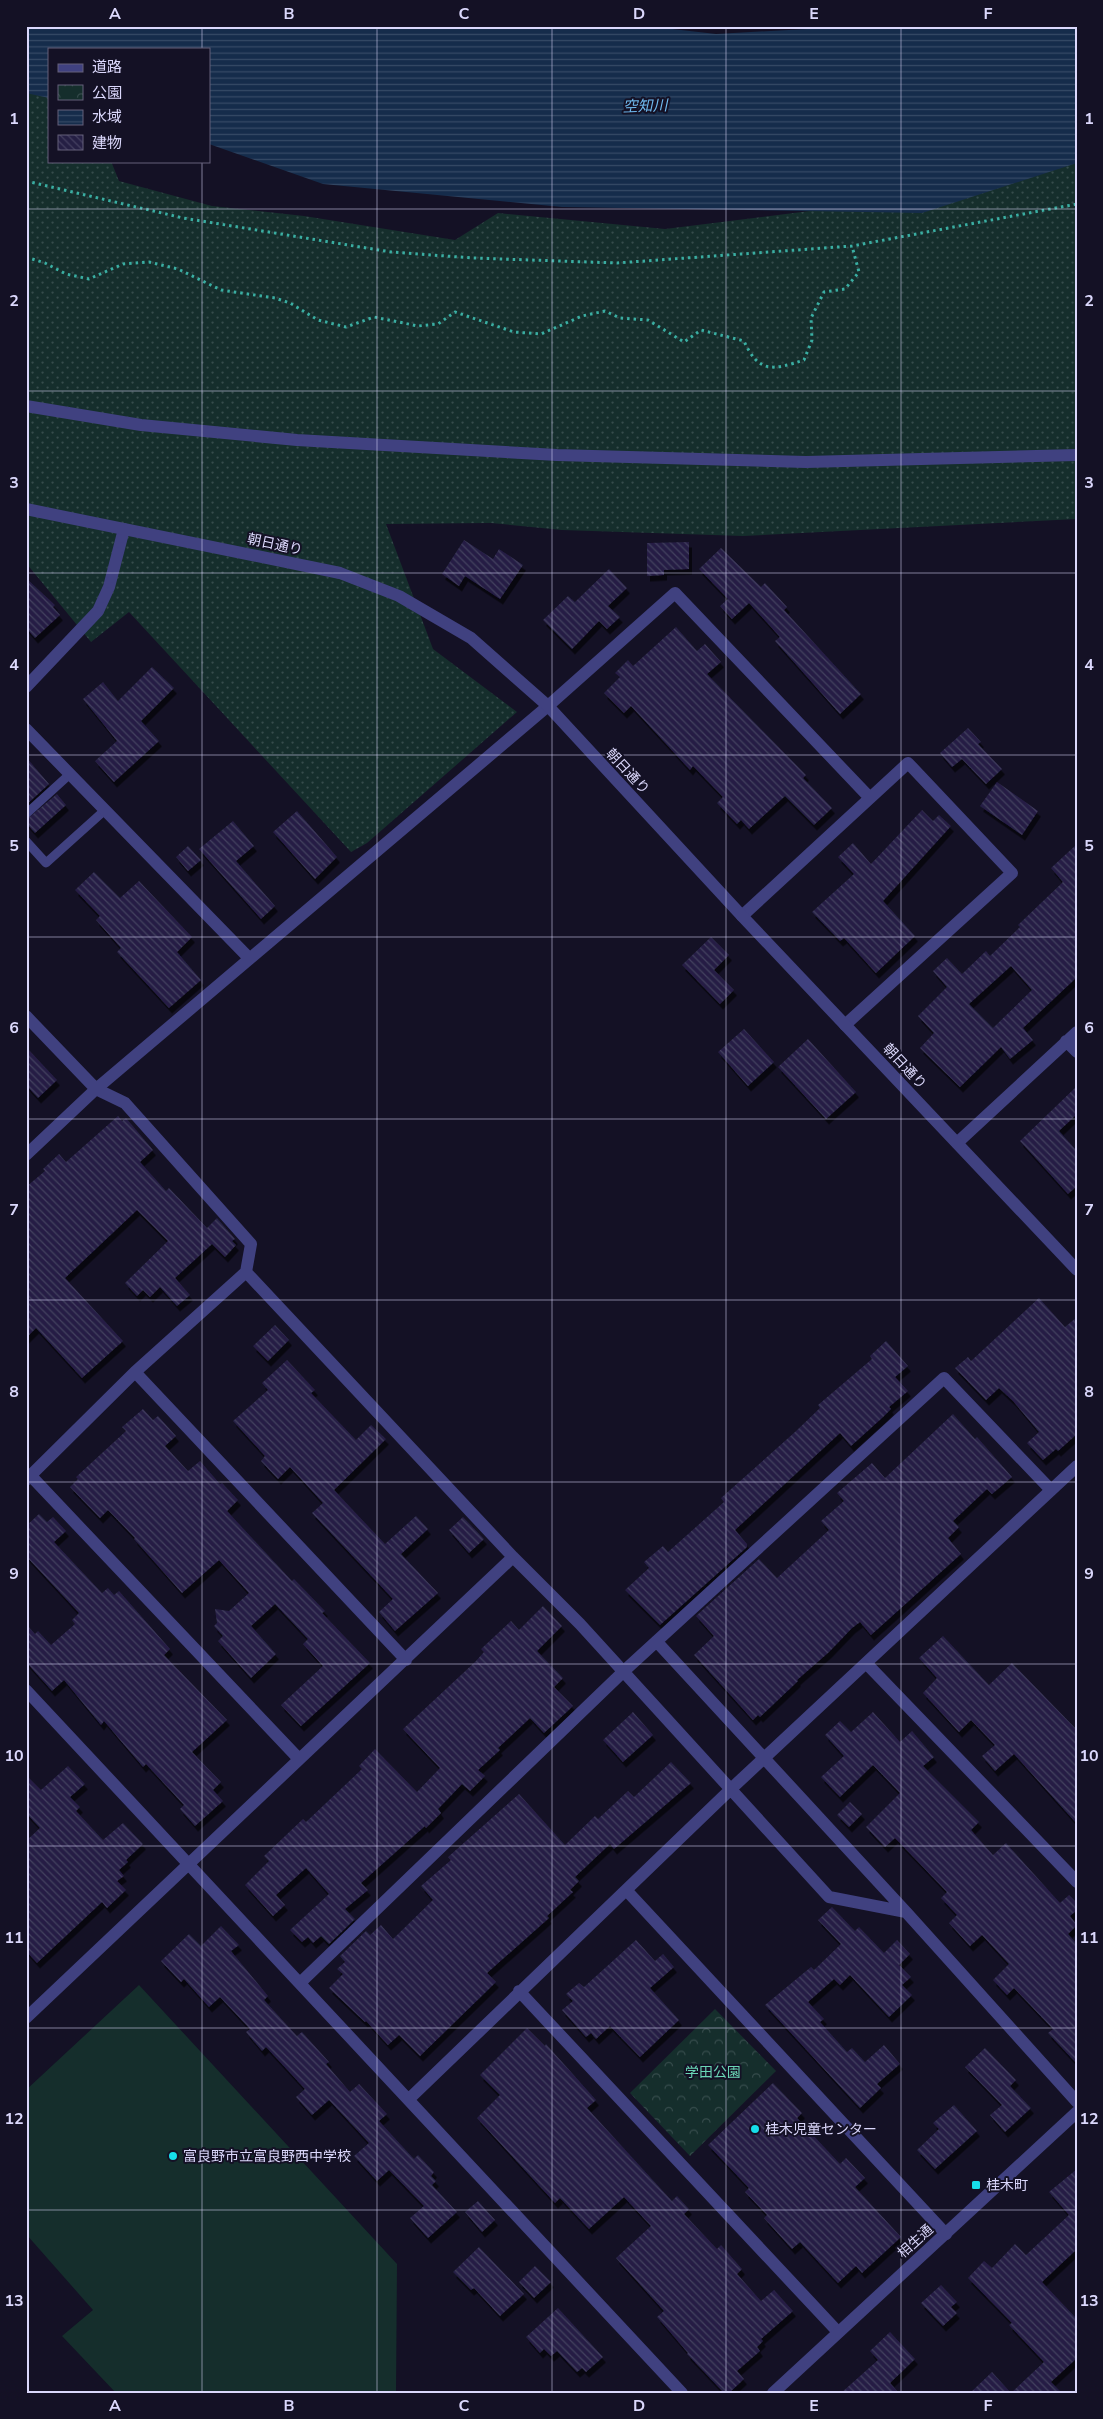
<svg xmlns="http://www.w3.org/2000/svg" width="1103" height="2419" viewBox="0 0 1103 2419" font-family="'Nunito Sans','Noto Sans JP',sans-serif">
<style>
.grass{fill:url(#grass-dots)}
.park{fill:url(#park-crowns)}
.pitch{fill:#152e2c}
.water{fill:url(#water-rules)}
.building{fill:url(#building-back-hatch);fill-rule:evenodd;filter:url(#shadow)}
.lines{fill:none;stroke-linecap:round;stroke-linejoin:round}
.path{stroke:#3aaea2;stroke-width:3;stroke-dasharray:2.5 4;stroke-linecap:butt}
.service{stroke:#404180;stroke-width:9}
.minor{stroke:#404180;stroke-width:12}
.tertiary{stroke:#404180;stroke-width:12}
.grid{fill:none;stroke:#dbd8fc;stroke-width:1;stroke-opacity:0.55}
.poi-dot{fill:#16deea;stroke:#141125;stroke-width:2}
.labels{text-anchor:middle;stroke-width:4;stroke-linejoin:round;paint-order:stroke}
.street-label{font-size:14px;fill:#dbd8fc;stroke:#141125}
.park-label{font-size:14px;fill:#6ad6b6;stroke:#141125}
.poi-label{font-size:14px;fill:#dbd8fc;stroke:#141125;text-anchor:start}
.water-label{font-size:15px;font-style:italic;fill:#70bcf2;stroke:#141125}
.neatline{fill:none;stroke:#dbd8fc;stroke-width:2}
.grid-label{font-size:16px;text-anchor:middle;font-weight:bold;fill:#dbd8fc}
</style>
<defs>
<pattern id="grass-dots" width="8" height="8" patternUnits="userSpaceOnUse" patternTransform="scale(1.25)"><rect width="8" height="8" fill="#152e2c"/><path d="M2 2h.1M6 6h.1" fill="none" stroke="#364c4c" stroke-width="1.8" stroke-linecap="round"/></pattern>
<pattern id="park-crowns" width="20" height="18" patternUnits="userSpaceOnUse" patternTransform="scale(1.25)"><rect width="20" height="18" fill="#152e2c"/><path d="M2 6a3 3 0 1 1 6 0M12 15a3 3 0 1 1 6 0" fill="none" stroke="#364c4c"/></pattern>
<pattern id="water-rules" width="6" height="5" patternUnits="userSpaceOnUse" patternTransform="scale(1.25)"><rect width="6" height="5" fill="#152c4b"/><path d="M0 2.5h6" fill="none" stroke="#364a66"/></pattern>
<pattern id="building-back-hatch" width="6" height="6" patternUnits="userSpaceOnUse" patternTransform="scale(1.25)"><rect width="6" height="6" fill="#251f44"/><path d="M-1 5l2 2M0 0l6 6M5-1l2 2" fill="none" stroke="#443f60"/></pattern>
<filter id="shadow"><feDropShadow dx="3" dy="5.5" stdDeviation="0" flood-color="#0009"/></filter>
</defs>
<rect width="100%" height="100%" fill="#141125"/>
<path class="grass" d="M26 83 49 88V161H111L119 181 212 206 304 216 455 240 498 213 665 229 889 201 1077 153V519L743 536 562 530 491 523 386 524 433 649 517 712 367 843 351 852 129 612 91 642 26 563Z"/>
<path class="park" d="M715 2009 776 2071 690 2156 630 2093Z"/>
<path class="pitch" d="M139 1985 397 2264 396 2393H116L62 2336 93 2310 26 2234V2090Z"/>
<path class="water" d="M26 26H646L716 34 861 26H1077V163L922 213 562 207 323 184 209 144V49H49V98L26 93Z"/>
<path class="building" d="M464 540 493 559 499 549 523 565 500 599 465 576 459 586 442 574Z
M689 542V569L664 570V575L647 576V543Z
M721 548 761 587 765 583 787 607 784 610 861 694 840 714 775 641 780 637 749 603 732 619 720 606 728 599 699 569Z
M609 569 627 588 608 606 620 617 607 629 599 621 572 649 543 620 568 596 575 602Z
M26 578 55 605 53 607 60 615 35 638 26 628Z
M676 627 697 651 705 644 721 662 707 674 806 775 803 778 832 808 814 825 785 796 749 829 741 820 737 824 717 803 723 797 693 766 690 770 631 706 624 713 604 693 620 677 615 673 628 660 633 666Z
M152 667 174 688 141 721 159 741 114 782 95 761 117 741 83 699 103 682 118 701Z
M968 728 981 742 978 744 1002 769 986 784 962 759 952 767 940 753Z
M26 757 49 784 26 805Z
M997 782 1038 811 1022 835 980 806Z
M57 794 66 805 35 833 26 823V820Z
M922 810 933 821 939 815 951 826 883 901 915 936 876 973 844 938 840 941 812 912 854 874 838 857 853 843 871 864Z
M297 811 337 857 315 879 273 832Z
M233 821 254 846 236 861 275 906 261 919 199 849Z
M1077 844V977L1023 1028 1033 1040 1010 1059 1001 1047 960 1087 920 1048 934 1033 918 1016 947 987 933 971 947 958 962 974 986 951 990 956 1020 927 1018 925 1063 882 1051 868ZM1011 966 1032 990 993 1028 969 1004Z
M188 846 201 860 188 871 176 857Z
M94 872 120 898 139 881 192 937 177 952 201 980 169 1008 117 952 121 948 96 920 100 916 75 890Z
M711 937 729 955 714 970 734 990 720 1004 682 965Z
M744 1029 774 1062 748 1086 718 1052Z
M808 1039 856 1092 826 1119 778 1067Z
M26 1047 57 1080 38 1098 26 1085Z
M1077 1086V1114L1059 1131 1077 1151V1186L1068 1194 1020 1141Z
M118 1116 122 1121 126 1118 153 1150 140 1162 166 1191 169 1188 207 1228 217 1218 235 1239 232 1241 236 1245 225 1257 212 1244 175 1278 190 1295 177 1306 160 1287 150 1297 143 1290 137 1296 125 1283 168 1241 137 1210 65 1278 123 1341 82 1378 36 1328 26 1338V1187L45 1171 43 1169 59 1154 66 1162Z
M1039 1298 1065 1327 1077 1317V1434L1058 1451 1056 1449 1043 1460 1027 1443 1039 1432 1013 1401 999 1388 986 1400 955 1368 968 1357 971 1361Z
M275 1325 289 1340 268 1361 253 1346Z
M886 1341 908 1366 895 1377 908 1391 889 1407 891 1409 883 1417 851 1446 840 1433 735 1530 747 1544V1547L660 1625 625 1590 649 1568 644 1562 663 1546 668 1552 724 1502 721 1498 795 1432 820 1408 818 1405 872 1359 870 1356Z
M287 1360 315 1390 311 1393 356 1440 371 1425 386 1439 334 1490 385 1544 416 1516 428 1529 401 1554 438 1593 395 1631 379 1612 393 1599 312 1513 323 1503 290 1467 278 1479 261 1461 265 1456 233 1421 268 1390 262 1383Z
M143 1409 153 1420 158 1416 176 1436 165 1446 188 1471 200 1461 220 1484 222 1483 238 1500 227 1511 292 1581 294 1579 325 1611 322 1613 370 1663 301 1726 281 1705 323 1666 303 1644 308 1639 275 1604 251 1626 276 1654 251 1678 218 1641 223 1636 214 1626 217 1623 215 1609 229 1611 249 1593 219 1560 182 1593 134 1539 135 1538 108 1510 100 1518 70 1487 78 1479 76 1477 126 1431 122 1427Z
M953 1414 975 1439 977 1437 1012 1477 992 1494 987 1489 953 1521 959 1527 948 1538 961 1554 871 1635 860 1622 852 1628 829 1652 797 1680 798 1681 760 1717 758 1715 753 1720 694 1655 714 1636 696 1616 759 1559 777 1578 829 1530 821 1521 844 1501 837 1493 872 1463 885 1478Z
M39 1514 47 1522 53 1517 66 1531 54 1542 102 1593 108 1588 114 1595 119 1591 170 1649 164 1655 227 1720 192 1752 221 1782 213 1790 223 1801 195 1826 180 1809 184 1805 146 1764 143 1767 104 1721 101 1725 64 1680 52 1691 26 1662V1624L35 1634 38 1631 51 1645 75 1624 72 1620 79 1613 26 1556V1526Z
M463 1517 484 1539 469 1553 449 1530Z
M543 1606 562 1626 537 1651 563 1678 554 1687 573 1706 544 1733 530 1718 498 1748 500 1750 478 1770 485 1776 470 1791 462 1784 438 1809 441 1813 426 1828 425 1826 361 1883 368 1890 345 1909 355 1919 329 1944 321 1936 313 1943 308 1937 302 1942 290 1930 329 1894 306 1868 276 1895 285 1905 273 1916 245 1885 269 1861 264 1856 303 1819 306 1822 362 1769 359 1766 375 1749 417 1792 440 1768 403 1729 475 1662 484 1652 481 1649 511 1621 519 1630Z
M943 1636 989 1685 1012 1663 1077 1730V1824L1014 1754 995 1771 982 1756 995 1745 971 1720 959 1732 923 1693 937 1678 919 1658Z
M633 1712 653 1735 623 1762 603 1740Z
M873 1712 900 1742 912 1731 934 1757 923 1766 979 1822 971 1830 993 1855 1006 1843 1060 1903 1069 1895 1077 1903V1910L1070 1916 1077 1925 1068 1934 1077 1944V2064L1048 2033 1053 2029 1014 1988 1007 1995 993 1980 1009 1964 982 1935 970 1946 949 1923 957 1915 941 1898 947 1892 895 1838 885 1847 866 1827 900 1793 873 1765 840 1797 821 1777 844 1756 825 1735 840 1721 851 1732Z
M671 1762 691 1783 614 1849 610 1844 575 1877 579 1881 570 1890 573 1892 547 1916 549 1918 487 1973 496 1982 420 2056 399 2035 388 2045 366 2021 365 2022 329 1988 343 1974 337 1969 345 1962 340 1956 366 1931 370 1935 381 1925 393 1939 433 1900 421 1886 451 1860 448 1857 519 1794 565 1845 595 1816 598 1819 628 1791 634 1797Z
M68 1766 85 1784 70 1797 80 1807 76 1811 103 1840 123 1823 143 1844 126 1860 128 1862 119 1870 124 1876 117 1881 126 1890 107 1908 102 1902 37 1963 26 1951V1841L40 1828 26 1813V1775L41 1790Z
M850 1802 862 1814 849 1827 837 1815Z
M832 1907 855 1931 859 1927 884 1953 897 1940 910 1954 899 1965 911 1977 902 1985 912 1995 889 2017 850 1975 840 1985 834 1979 808 2002 824 2019 820 2022 847 2052 852 2048 865 2062 884 2045 900 2064 877 2084 881 2088 860 2108 765 2005 811 1967 814 1970 841 1944 818 1920Z
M221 1926 239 1945 231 1951 268 1996 264 2000 297 2036 302 2032 329 2062 326 2064 350 2092 359 2084 387 2114 379 2121 414 2159 418 2155 434 2172 431 2176 436 2181 432 2185 457 2212 428 2238 410 2218 424 2206 389 2170 377 2181 354 2156 369 2143 329 2100 312 2115 296 2097 305 2089 266 2047 262 2051 246 2032 250 2029 220 1997 209 2007 184 1979 181 1982 161 1961 189 1934 201 1946Z
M636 1940 655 1961 663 1954 674 1967 650 1988 679 2020 640 2057 610 2026 596 2039 591 2033 586 2037 562 2010 573 2001 566 1994 579 1983 584 1987Z
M527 2028 545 2046 546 2044 596 2100 587 2108 672 2201 677 2196 689 2209 684 2214 717 2249 721 2245 742 2269 737 2274 761 2301 774 2290 793 2311 761 2339 763 2341 757 2347 760 2351 737 2371 744 2379 729 2393H724L687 2354 688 2353 657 2317 664 2311 616 2258 651 2226 624 2197 589 2229 560 2198 555 2203 477 2118 500 2095 480 2075Z
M985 2048 1016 2080 1010 2086 1031 2108 1005 2132 990 2115 1002 2105 965 2067Z
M773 2083 802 2113 797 2118 840 2164 846 2158 865 2178 855 2187 901 2237 862 2273 856 2266 838 2283 800 2242 792 2249 764 2218 767 2215 745 2192 749 2188 708 2145Z
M954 2105 977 2131 935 2169 917 2150 939 2129 933 2123Z
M1077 2169V2249L1042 2282 1077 2319V2358L1051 2382 1062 2393H1011L1044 2362 1009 2325 1012 2323 968 2278 984 2261 992 2268 1015 2244 1026 2255 1069 2215 1049 2192Z
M478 2201 495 2220 482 2232 465 2212Z
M479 2247 524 2294 500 2316 474 2288 471 2290 453 2272Z
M535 2266 551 2282 534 2298 519 2282Z
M941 2285 957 2302 951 2307 957 2313 943 2326 921 2303Z
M558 2308 603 2357 586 2372 582 2368 577 2372 557 2351 551 2356 544 2349 540 2353 526 2337Z
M890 2332 915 2359 890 2383 899 2393H841L878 2360 870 2351Z
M992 2372 1011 2393H970Z"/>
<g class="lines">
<path class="path" d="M26 181 183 218 391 252 473 258 617 263 852 246 1077 204
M26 257 45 263 66 274 89 279 123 264 149 262 178 269 221 290 275 298 290 303 318 320 346 327 374 317 418 326 438 324 455 312 514 332 541 334 582 316 605 311 620 318 648 320 684 342 701 330 744 341C759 374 773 370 804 360L812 340 811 318 824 292 845 289 859 272 852 246"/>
<path class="service" d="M26 814 70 774
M26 841 46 863 105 810"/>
<path class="minor" d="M26 406 141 425 297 440 557 455 806 462 1077 455
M26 687 98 611 109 587 124 529
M26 729 249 958
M742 916 908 763 1012 873 845 1025
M26 1016 96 1089 125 1103 251 1244 246 1272 135 1372 26 1480
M1066 1041 1077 1052
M957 1143 1077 1032
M26 1155 96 1089 548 706 675 593 870 798
M246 1272 513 1557 580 1624 829 1897 906 1912 1077 2102
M135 1372 406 1660
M31 1476 299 1759
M657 1642 906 1912
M866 1663 1077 1882
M26 1690 682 2393
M627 1891 946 2234
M301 1982 624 1671 944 1378 1051 1490
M519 1991 838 2332
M26 2018 513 1557
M409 2099 732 1788 1077 1466"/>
<path class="tertiary" d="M26 509 340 573 399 596 471 638 548 706 742 916 1077 1270
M773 2393 1077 2112"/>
</g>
<path class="grid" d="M202 26V49M377 26V2393M552 26V2393M726 26V2393M901 26V2393M202 161V2393M26 209H1077M26 391H1077M26 573H1077M26 755H1077M26 937H1077M26 1119H1077M26 1300H1077M26 1482H1077M26 1664H1077M26 1846H1077M26 2028H1077M26 2210H1077"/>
<g class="poi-dot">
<circle cx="755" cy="2129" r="5"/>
<circle cx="173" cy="2156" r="5"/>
<rect x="971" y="2180" width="10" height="10" rx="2.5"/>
</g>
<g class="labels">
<g class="street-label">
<text transform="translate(275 544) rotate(12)" y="5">朝日通り</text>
<text transform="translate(628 771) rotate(47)" y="5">朝日通り</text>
<text transform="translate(905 1066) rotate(47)" y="5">朝日通り</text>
<text transform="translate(915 2241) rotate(-42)" y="5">相生通</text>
</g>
<g class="park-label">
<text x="713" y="2077">学田公園</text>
</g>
<g class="poi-label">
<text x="765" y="2134">桂木児童センター</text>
<text x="183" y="2161">富良野市立富良野西中学校</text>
<text x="986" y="2190">桂木町</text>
</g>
<g class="water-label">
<text transform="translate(645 106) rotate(-2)" y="5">空知川</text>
</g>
</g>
<rect width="1103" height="2419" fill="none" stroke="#141125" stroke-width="55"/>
<rect x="48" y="48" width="162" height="115" fill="#141125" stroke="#64617b"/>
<rect x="58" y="64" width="25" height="8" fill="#404180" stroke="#64617b"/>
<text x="92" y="72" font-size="15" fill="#dbd8fc">道路</text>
<rect x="58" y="85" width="25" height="15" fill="url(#park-crowns)" stroke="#64617b"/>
<text x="92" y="98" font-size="15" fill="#dbd8fc">公園</text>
<rect x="58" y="110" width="25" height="15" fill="url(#water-rules)" stroke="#64617b"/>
<text x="92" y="122" font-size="15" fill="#dbd8fc">水域</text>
<rect x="58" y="135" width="25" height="15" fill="url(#building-back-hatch)" stroke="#64617b"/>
<text x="92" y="148" font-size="15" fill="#dbd8fc">建物</text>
<rect x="28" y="28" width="1048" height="2364" class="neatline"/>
<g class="grid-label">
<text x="115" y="19">A</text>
<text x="289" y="19">B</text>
<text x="464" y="19">C</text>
<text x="639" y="19">D</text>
<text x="814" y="19">E</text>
<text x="988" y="19">F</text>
<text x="14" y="124">1</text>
<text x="1089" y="124">1</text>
<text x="14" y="306">2</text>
<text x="1089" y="306">2</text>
<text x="14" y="488">3</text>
<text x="1089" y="488">3</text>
<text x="14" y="670">4</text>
<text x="1089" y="670">4</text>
<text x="14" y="851">5</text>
<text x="1089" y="851">5</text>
<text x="14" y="1033">6</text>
<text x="1089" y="1033">6</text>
<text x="14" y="1215">7</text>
<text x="1089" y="1215">7</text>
<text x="14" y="1397">8</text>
<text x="1089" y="1397">8</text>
<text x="14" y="1579">9</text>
<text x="1089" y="1579">9</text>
<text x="14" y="1761">10</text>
<text x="1089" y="1761">10</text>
<text x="14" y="1943">11</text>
<text x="1089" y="1943">11</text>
<text x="14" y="2124">12</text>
<text x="1089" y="2124">12</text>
<text x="14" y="2306">13</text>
<text x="1089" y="2306">13</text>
<text x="115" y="2411">A</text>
<text x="289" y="2411">B</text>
<text x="464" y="2411">C</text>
<text x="639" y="2411">D</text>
<text x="814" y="2411">E</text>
<text x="988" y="2411">F</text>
</g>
</svg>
